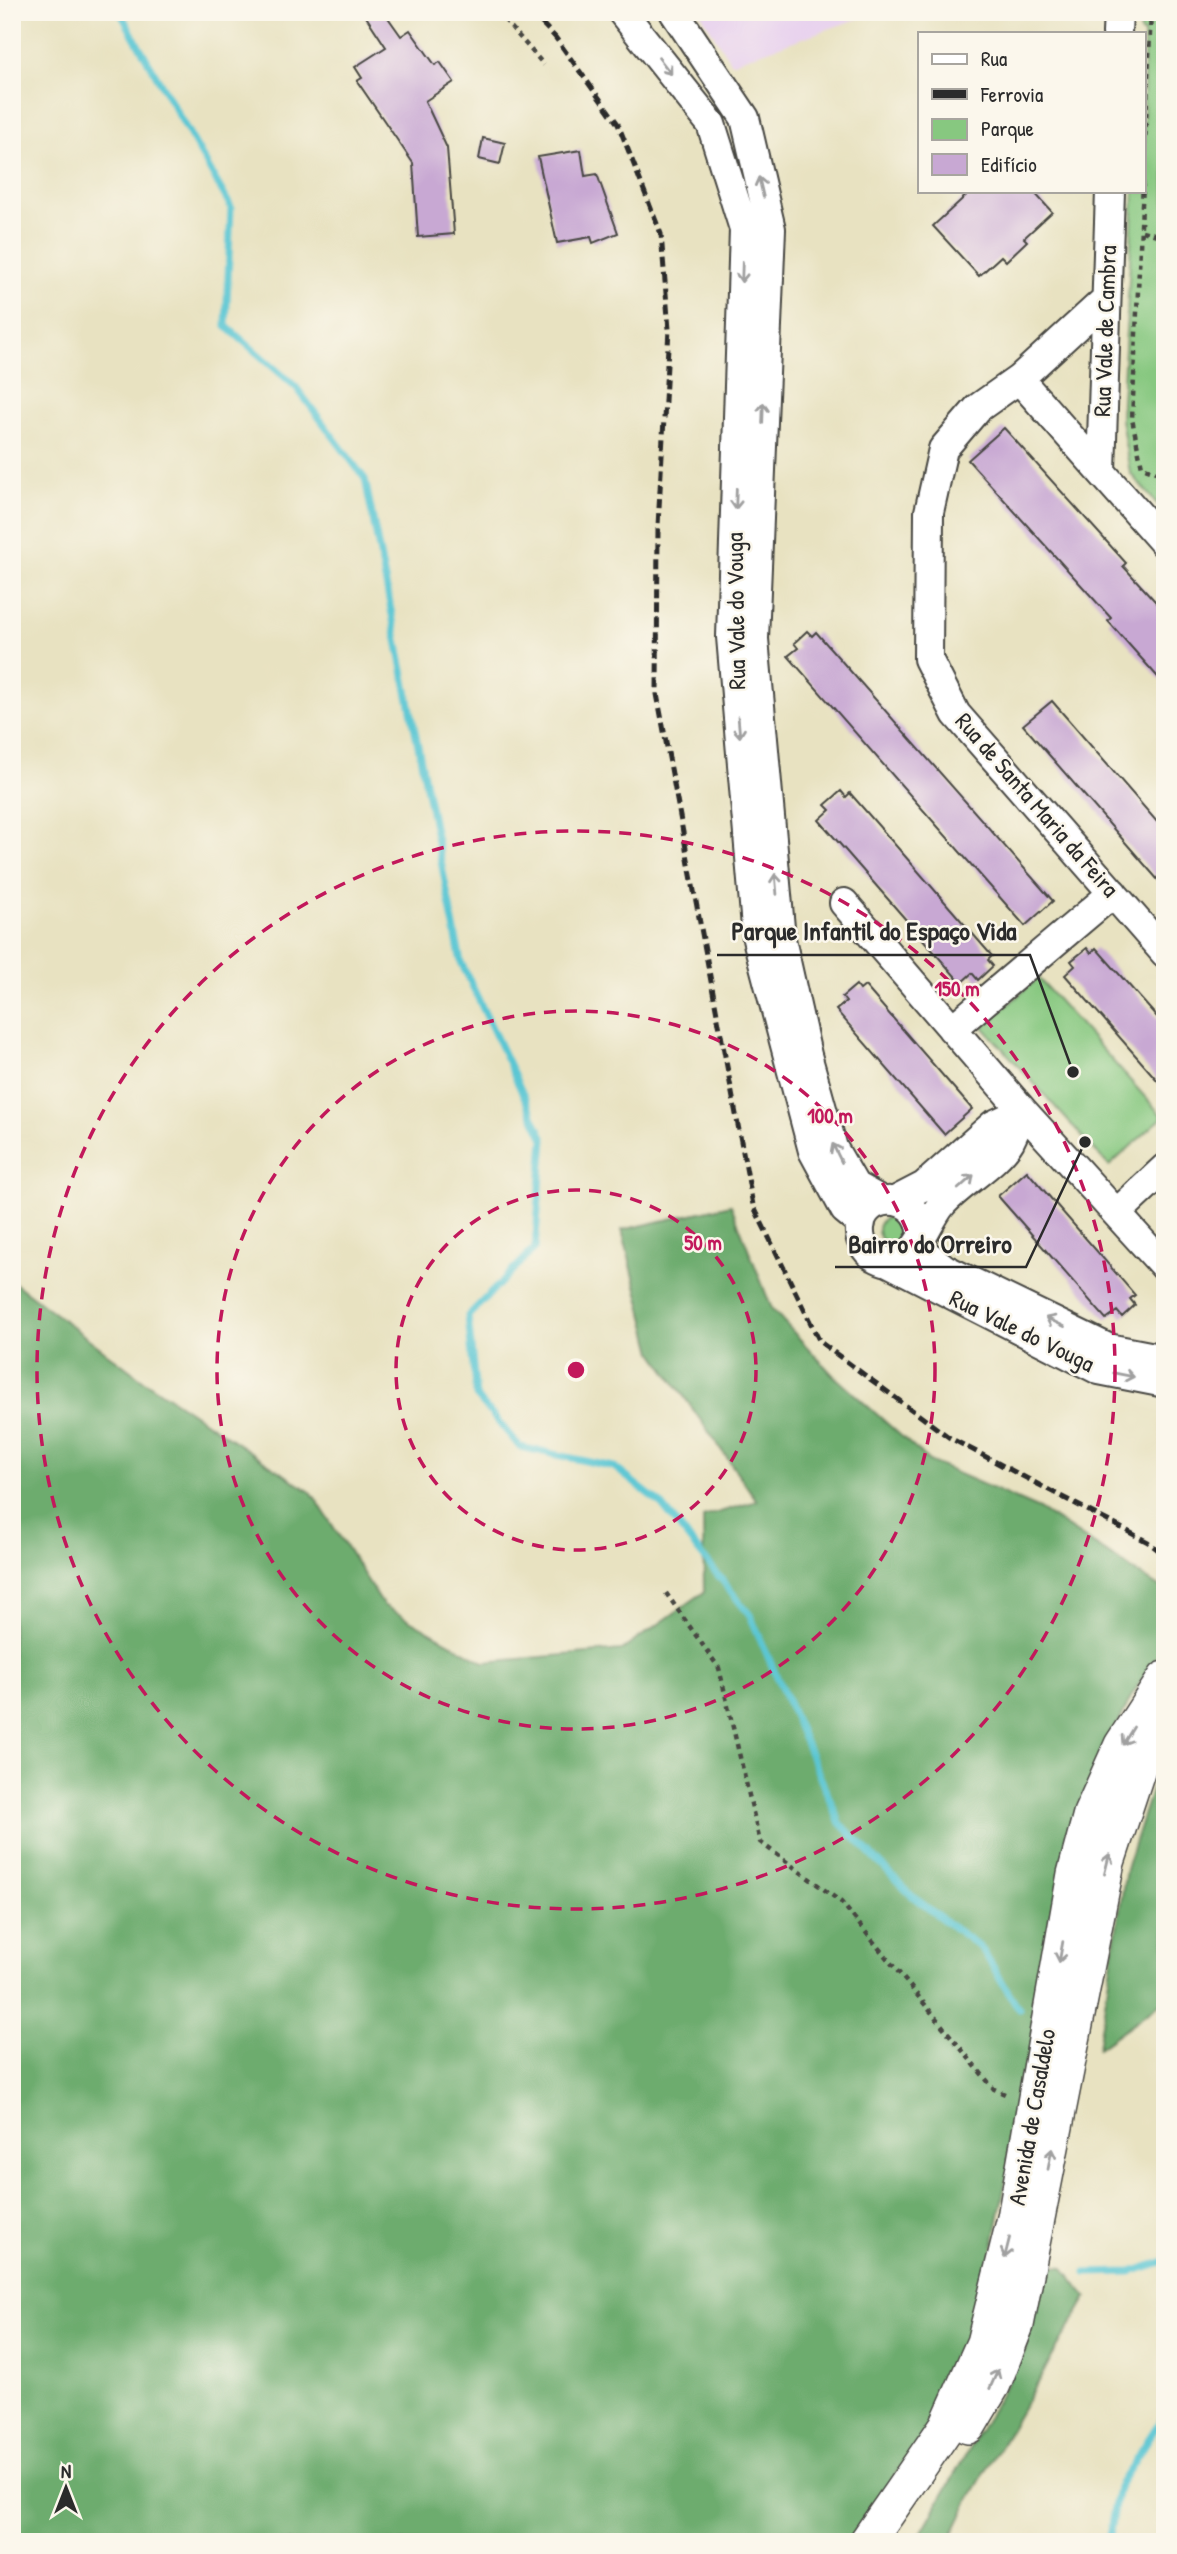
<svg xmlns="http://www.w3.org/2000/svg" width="1177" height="2554" viewBox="0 0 1177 2554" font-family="'Patrick Hand',sans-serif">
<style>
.built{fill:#e8d2ee}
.green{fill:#87c880;stroke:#597a56;stroke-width:2}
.forest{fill:#6dac6e;stroke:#4c6c4c;stroke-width:2}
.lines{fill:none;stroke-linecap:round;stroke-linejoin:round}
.stream{stroke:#5ac6d3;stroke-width:7}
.building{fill:#c8a8d3}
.minor-casing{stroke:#474642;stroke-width:32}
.tertiary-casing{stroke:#474642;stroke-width:38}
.path{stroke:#474642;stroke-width:4.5;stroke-dasharray:5 5;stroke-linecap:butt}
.minor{stroke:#fff;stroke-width:28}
.tertiary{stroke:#fff;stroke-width:35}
.rail{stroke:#2b2b2b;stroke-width:5;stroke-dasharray:10 5;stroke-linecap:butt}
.oneway{stroke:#a0a0a0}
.ring{fill:none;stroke:#c2185b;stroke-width:3.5;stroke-dasharray:12 9}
.labels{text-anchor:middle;stroke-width:5;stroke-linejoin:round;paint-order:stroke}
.street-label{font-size:24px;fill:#2b2b2b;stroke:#fbf7ec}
.centre{fill:#c2185b;stroke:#fbf7ec;stroke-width:3.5}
.ring-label{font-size:21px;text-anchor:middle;font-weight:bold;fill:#c2185b;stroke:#fbf7ec;stroke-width:5;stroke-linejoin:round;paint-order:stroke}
.leader{fill:none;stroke:#2b2b2b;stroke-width:2.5}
.callout-dot{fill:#2b2b2b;stroke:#fbf7ec;stroke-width:2.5}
.callout-label{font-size:26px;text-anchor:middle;font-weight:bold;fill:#2b2b2b;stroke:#fbf7ec;stroke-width:5;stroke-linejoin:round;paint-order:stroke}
</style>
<rect width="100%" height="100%" fill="#fbf7ec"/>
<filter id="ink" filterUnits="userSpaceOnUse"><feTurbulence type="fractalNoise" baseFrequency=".0143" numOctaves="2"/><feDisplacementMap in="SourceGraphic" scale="14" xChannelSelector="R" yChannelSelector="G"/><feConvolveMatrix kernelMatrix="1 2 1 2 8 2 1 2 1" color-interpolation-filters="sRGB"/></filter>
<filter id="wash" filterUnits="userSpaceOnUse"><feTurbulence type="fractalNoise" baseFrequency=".00686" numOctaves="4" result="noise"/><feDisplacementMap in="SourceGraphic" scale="28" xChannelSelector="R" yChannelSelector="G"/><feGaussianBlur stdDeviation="1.57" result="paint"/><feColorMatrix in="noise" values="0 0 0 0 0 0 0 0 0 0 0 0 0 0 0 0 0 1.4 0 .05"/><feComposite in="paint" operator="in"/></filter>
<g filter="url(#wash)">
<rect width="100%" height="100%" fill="#e8e2c1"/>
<path class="built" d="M700 12H877L731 63Z"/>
<path class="green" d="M1139 12H1165V500L1157 504 1130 473 1121 419 1134 191H1144V33H1141Z
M1038 978 1163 1117 1109 1166 983 1027Z
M878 1230a13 13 0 1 1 26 0a13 13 0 1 1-26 0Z"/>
<path class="forest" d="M731 1205 772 1309 833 1375 929 1461 1039 1509 1165 1591V1644L1132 1695 1076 1811 979 2321 936 2418 847 2542H12V1281L140 1378 312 1493 383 1605 484 1662 622 1650 704 1592 703 1517 757 1501 653 1352 622 1230Z
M1165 1763V2000L1098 2048 1126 1869 1156 1775Z
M1042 2265 1063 2267 1087 2297 971 2496 949 2542H916L1025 2351Z"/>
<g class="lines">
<path class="stream" d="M120 12 231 207 226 326 296 387 365 479 461 962 544 1139 535 1248 468 1316 476 1396 520 1447 614 1467 661 1504 750 1615 840 1823 912 1896 982 1949 1019 2009
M1086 2273 1131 2272 1165 2261
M1108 2542 1118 2487 1165 2413"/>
</g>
<g id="blocks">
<path class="building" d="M363 12H384L401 36 410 30 435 65 440 62 454 82 425 101 447 148 454 234 418 237 413 163 357 81 362 78 355 67 386 47Z
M483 138 505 143 500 164 479 159Z
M581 150 585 176 597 174 618 233 593 243 591 237 557 243 538 157Z
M971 191H1033L1052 212 1024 238 1027 241 1006 261 1001 256 979 276 933 226Z
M1004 428 1126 563 1123 566 1165 612V685L1108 621 1111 618 968 460Z
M807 631 812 636 816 632 1053 901 1025 926 788 656 798 648 794 643Z
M1052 701 1165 831V888L1023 725Z
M841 791 846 797 850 793 992 956 988 960 993 966 978 980 972 973 961 983 819 820 830 810 825 805Z
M1087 948 1091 953 1096 948 1165 1026V1089L1065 975 1075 966 1071 961Z
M856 985 860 990 865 986 972 1109 944 1134 836 1010 846 1002 842 997Z
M1027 1171 1135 1295 1130 1299 1135 1305 1122 1317 1117 1311 1106 1319 998 1196Z"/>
</g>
</g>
<g filter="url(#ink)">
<use href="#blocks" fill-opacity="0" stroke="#474642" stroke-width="2"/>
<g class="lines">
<g class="minor-casing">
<path id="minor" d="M622 12 711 124 744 229 731 637 757 939 813 1151 845 1210 861 1223
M674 12 745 118 771 229 754 639 781 939 807 1055 833 1148 855 1186 882 1201
M1117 33 1118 12
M1105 300 1019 379 978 408 943 449 929 512 928 659 956 714 1165 953
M1019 379 1165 544
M1101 471 1110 191
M844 903 1023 1111 1165 1267
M952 1029 1113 893
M897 1200 924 1186 993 1125 1023 1111
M1118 1212 1165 1168
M922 1234C922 1190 857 1190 860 1233 860 1243 868 1254 877 1258 914 1277 925 1222 943 1203 961 1183 997 1163 1010 1141 1015 1131 1019 1121 1023 1111
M917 1247 945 1269 1108 1348 1165 1359
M886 1261 1099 1370 1165 1383"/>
</g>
<g class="tertiary-casing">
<path id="tertiary" d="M968 2426 993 2384 1016 2325 1107 1862 1139 1765 1165 1724
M867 2542 947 2426 984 2343 1015 2218 1075 1874 1091 1814 1122 1745 1165 1679"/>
</g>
<path class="path" d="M498 12 544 65
M1151 12 1132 419 1142 467 1165 475
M1142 231 1165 237
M666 1593 719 1668 760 1842 841 1902 994 2089 1007 2095"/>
<use href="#minor" class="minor"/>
<use href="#tertiary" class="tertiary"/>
<path class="rail" d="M531 12 555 37 618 124 661 234 669 329 658 526 657 694 753 1205 820 1342 950 1438 1148 1542 1165 1555"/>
</g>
<defs><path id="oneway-shaft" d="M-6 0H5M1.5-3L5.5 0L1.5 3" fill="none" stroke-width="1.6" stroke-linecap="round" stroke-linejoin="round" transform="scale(1.75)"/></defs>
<g class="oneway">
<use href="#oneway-shaft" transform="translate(665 66) rotate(52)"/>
<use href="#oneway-shaft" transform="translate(761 187) rotate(-103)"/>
<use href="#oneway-shaft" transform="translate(742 272) rotate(92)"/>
<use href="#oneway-shaft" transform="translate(763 413) rotate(-88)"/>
<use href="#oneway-shaft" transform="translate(736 499) rotate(92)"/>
<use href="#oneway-shaft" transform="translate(739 727) rotate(85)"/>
<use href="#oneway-shaft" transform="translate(776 884) rotate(-95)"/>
<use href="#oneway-shaft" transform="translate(837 1153) rotate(-116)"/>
<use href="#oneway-shaft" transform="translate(966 1182) rotate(-42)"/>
<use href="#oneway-shaft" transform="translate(1055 1322) rotate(-154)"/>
<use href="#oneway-shaft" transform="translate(1124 1375) rotate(11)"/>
<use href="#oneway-shaft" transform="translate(1128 1736) rotate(122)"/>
<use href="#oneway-shaft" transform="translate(1107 1864) rotate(-76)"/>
<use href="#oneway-shaft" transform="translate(1061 1952) rotate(100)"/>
<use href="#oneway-shaft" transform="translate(1050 2159) rotate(-79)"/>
<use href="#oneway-shaft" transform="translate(1007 2248) rotate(104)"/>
<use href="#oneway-shaft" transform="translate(994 2379) rotate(-66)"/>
</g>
</g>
<g class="ring">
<circle cx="576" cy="1370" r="180"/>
<circle cx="576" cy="1370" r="359"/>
<circle cx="576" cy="1370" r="539"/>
</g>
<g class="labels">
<g class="street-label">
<text transform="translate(1105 331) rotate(-88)" y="8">Rua Vale de Cambra</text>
<text transform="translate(736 611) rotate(-91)" y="8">Rua Vale do Vouga</text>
<text transform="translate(1037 805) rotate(49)" y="8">Rua de Santa Maria da Feira</text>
<text transform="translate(1022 1331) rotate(26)" y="8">Rua Vale do Vouga</text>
<text transform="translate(1032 2117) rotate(-80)" y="8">Avenida de Casaldelo</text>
</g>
</g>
<circle cx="576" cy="1370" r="10" class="centre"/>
<g class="ring-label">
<text x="957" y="996">150 m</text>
<text x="830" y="1123">100 m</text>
<text x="703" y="1250">50 m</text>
</g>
<path class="leader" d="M1073 1072L1030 955H717M1085 1142L1026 1267H835"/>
<g class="callout-dot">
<circle cx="1073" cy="1072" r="7"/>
<circle cx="1085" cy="1142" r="7"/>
</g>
<g class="callout-label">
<text x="874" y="940">Parque Infantil do Espaço Vida</text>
<text x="930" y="1253">Bairro do Orreiro</text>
</g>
<rect width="1177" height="2554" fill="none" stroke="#fbf7ec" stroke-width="42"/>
<rect x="918" y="32" width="228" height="161" fill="#fbf7ec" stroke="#a8a59f" stroke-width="2"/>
<rect x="932" y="54" width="35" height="10" fill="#ffffff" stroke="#a8a59f" stroke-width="2"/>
<text x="981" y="66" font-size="21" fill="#2b2b2b">Rua</text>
<rect x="932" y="89" width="35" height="10" fill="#2b2b2b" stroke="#a8a59f" stroke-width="2"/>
<text x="981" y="102" font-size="21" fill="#2b2b2b">Ferrovia</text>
<rect x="932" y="119" width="35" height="21" fill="#87c880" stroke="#a8a59f" stroke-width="2"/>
<text x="981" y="136" font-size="21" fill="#2b2b2b">Parque</text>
<rect x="932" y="154" width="35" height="21" fill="#c8a8d3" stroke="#a8a59f" stroke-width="2"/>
<text x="981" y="172" font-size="21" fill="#2b2b2b">Edifício</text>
<g transform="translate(66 2488)" stroke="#fbf7ec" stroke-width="5" paint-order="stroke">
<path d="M0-5L12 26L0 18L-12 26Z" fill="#2b2b2b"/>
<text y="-10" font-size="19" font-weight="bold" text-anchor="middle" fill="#2b2b2b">N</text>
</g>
</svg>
